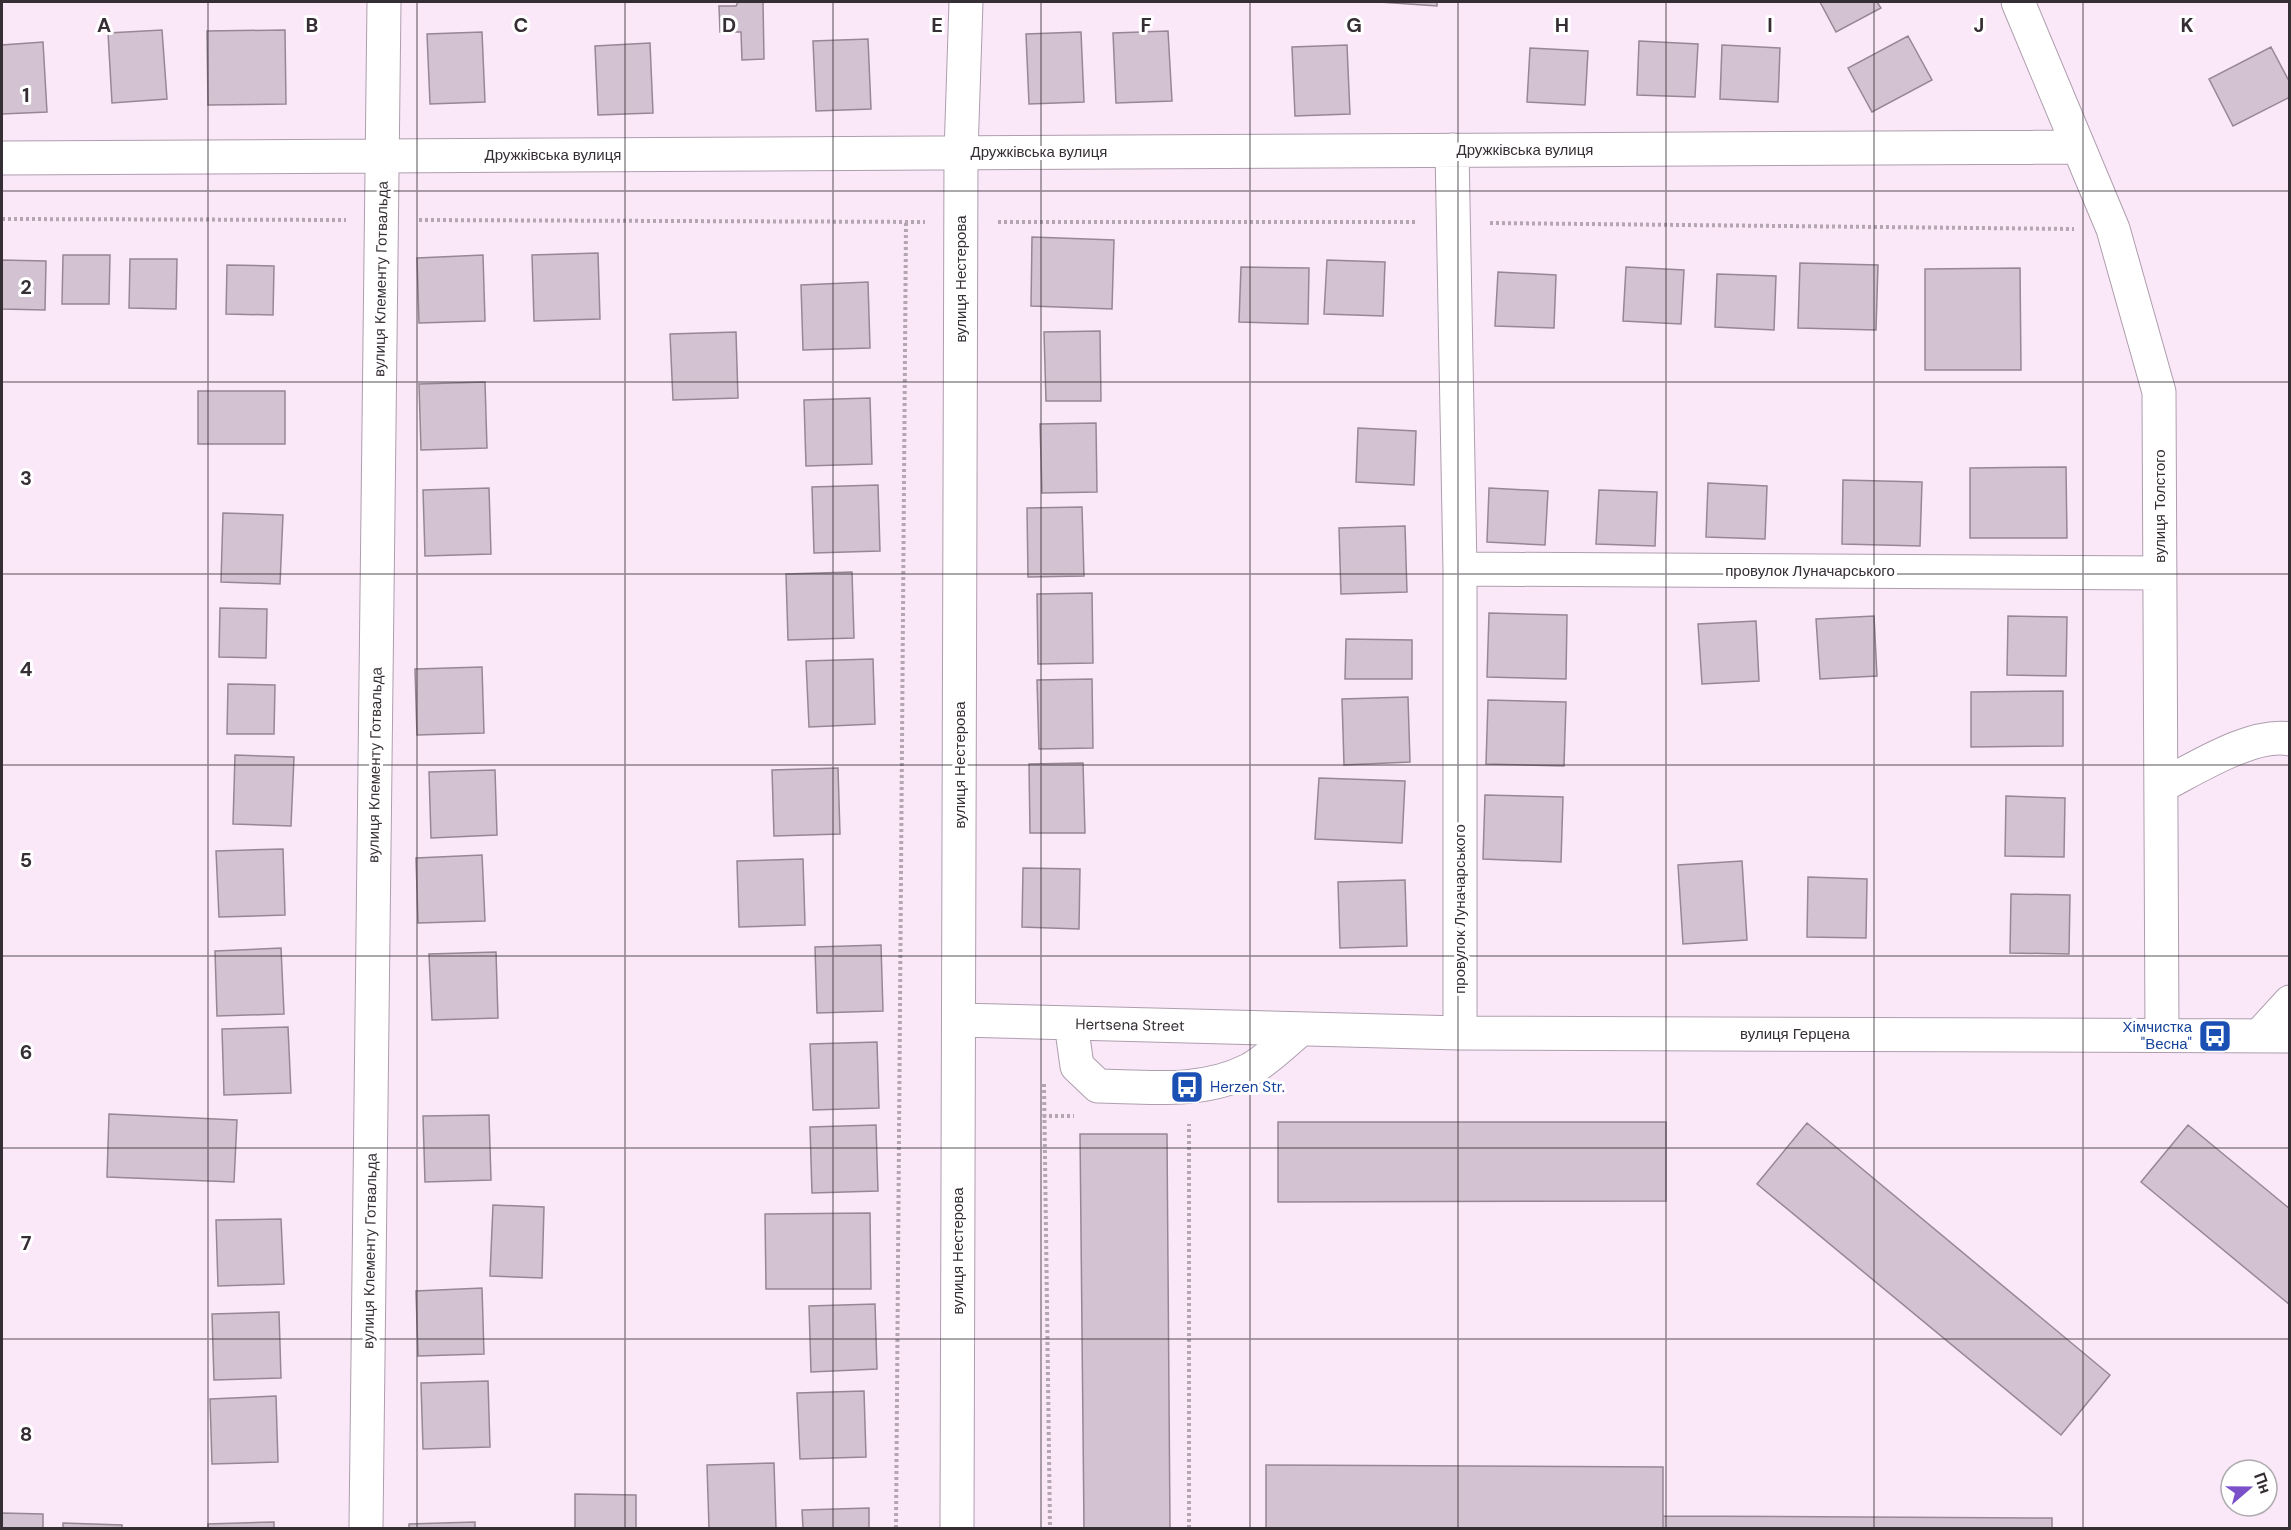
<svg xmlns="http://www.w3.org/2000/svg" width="2291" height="1530" viewBox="0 0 2291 1530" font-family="'DM Sans',sans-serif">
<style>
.building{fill:#d3c2d2;stroke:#978795;stroke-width:1.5}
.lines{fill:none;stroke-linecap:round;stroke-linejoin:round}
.minor-casing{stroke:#ae9ead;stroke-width:35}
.path{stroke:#b3a5b2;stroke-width:4;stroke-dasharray:3 3;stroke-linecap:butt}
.minor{stroke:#fff;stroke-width:33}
.grid{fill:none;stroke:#352e34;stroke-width:1.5;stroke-opacity:0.55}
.labels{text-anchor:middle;stroke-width:6;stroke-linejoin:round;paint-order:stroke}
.street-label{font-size:15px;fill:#352e34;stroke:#fff}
.transit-label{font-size:15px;fill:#164399;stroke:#fff;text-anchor:end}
.grid-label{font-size:20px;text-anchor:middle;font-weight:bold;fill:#352e34;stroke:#fff;stroke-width:6;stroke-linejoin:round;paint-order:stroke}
</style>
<rect width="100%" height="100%" fill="#fae8f9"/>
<path class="building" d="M738 2H763L764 59 742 60 741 32H720L719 6H736Z
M1379 2H1437V6Z
M1820 2H1877L1881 8 1836 32Z
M162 30 167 99 112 103 108 33Z
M285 30 286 104 208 105 207 31Z
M1168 31 1172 101 1116 103 1113 33Z
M482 32 485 102 430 104 427 34Z
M1081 32 1084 102 1029 104 1026 34Z
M1908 36 1932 80 1872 112 1848 68Z
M868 39 871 109 816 111 813 41Z
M1639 41 1698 44 1695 97 1637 95Z
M43 42 47 112 2 114V45Z
M650 43 653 113 598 115 595 46Z
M1347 45 1350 114 1295 116 1292 47Z
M1722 45 1780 48 1778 102 1720 99Z
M2271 47 2290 83V97L2233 126 2209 79Z
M1530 48 1588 51 1585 105 1527 102Z
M1032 237 1114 240 1112 309 1031 306Z
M598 253 600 319 534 321 532 255Z
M63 255H110L109 304H62Z
M483 255 485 321 419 323 417 258Z
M130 259H177L176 309 129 308Z
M2 260 46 261 45 310 2 309Z
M1327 260 1385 262 1383 316 1324 314Z
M1800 263 1878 265 1876 330 1798 328Z
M227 265 274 266 273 315 226 314Z
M1241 267 1309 268 1308 324 1239 322Z
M1626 267 1684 270 1681 324 1623 321Z
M2020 268 2021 370H1925V269Z
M1498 272 1556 275 1554 328 1495 326Z
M1717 274 1776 276 1774 330 1715 327Z
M868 282 870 348 803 350 801 285Z
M1100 331 1101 401H1046L1044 332Z
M736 332 738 398 673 400 670 334Z
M485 382 487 448 421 450 419 384Z
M198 391H285V444H198Z
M870 398 872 464 806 466 804 400Z
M1096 423 1097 492 1042 493 1040 424Z
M1358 428 1416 431 1414 485 1356 482Z
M2066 467 2067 538H1970V468Z
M1843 480 1922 482 1920 546 1842 544Z
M1708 483 1767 486 1765 539 1706 537Z
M878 485 880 551 814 553 812 487Z
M489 488 491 554 425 556 423 490Z
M1489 488 1548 491 1545 545 1487 542Z
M1599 490 1657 492 1655 546 1596 544Z
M1082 507 1084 576 1028 577 1027 508Z
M223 513 283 515 280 584 221 582Z
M1405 526 1407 592 1341 594 1339 528Z
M852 572 854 638 788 640 786 574Z
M1092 593 1093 663 1038 664 1037 594Z
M220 608 267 609 266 658 219 657Z
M1489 613 1567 615 1566 679 1487 677Z
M1874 616 1877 676 1820 679 1816 619Z
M2008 616 2067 617 2066 676 2007 675Z
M1756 621 1759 681 1702 684 1698 624Z
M1346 639 1412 640V679H1345Z
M873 659 875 724 809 727 806 661Z
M482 667 484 733 417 735 415 669Z
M1092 679 1093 748 1039 749 1037 680Z
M228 684 275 685 274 734H227Z
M2063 691V746L1971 747V692Z
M1408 697 1410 762 1344 765 1342 699Z
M1488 700 1566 702 1564 766 1486 764Z
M235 755 294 757 291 826 233 824Z
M1083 763 1085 833H1030L1029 764Z
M838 768 840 834 774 836 772 770Z
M495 770 497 835 431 838 429 772Z
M1319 778 1405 781 1402 843 1315 839Z
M1485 795 1563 797 1561 862 1483 859Z
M2006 796 2065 798 2064 857 2005 856Z
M283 849 285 915 219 917 216 851Z
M482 855 485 921 418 923 416 858Z
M803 859 805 925 739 927 737 861Z
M1742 861 1747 940 1683 944 1678 865Z
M1023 868 1080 869 1079 929 1022 927Z
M1808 877 1867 879 1866 938 1807 937Z
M1405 880 1407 946 1340 948 1338 882Z
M2011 894 2070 895 2069 954 2010 953Z
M881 945 883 1011 817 1013 815 947Z
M281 948 284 1014 217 1016 215 951Z
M496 952 498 1018 432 1020 429 954Z
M288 1027 291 1093 224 1095 222 1029Z
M877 1042 879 1108 813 1110 810 1044Z
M109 1114 237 1120 234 1182 107 1177Z
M489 1115 491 1180 425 1182 423 1116Z
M1278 1122H1666V1201L1278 1202Z
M1807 1123 2110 1375 2061 1435 1757 1184Z
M876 1125 878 1191 812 1193 810 1127Z
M2188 1125 2290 1209V1305L2141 1182Z
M1080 1134H1167L1170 1528H1084Z
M493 1205 544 1207 542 1278 490 1276Z
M870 1213 871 1289H766L765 1214Z
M281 1219 284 1284 218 1286 216 1220Z
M482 1288 484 1354 418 1356 416 1291Z
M875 1304 877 1369 811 1372 809 1306Z
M279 1312 281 1378 214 1380 212 1314Z
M488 1381 490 1447 423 1449 421 1383Z
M864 1391 866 1457 800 1459 797 1393Z
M276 1396 278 1462 212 1464 210 1399Z
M774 1463 776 1528H709L707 1465Z
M1266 1465 1663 1467V1528H1266Z
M575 1494 636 1495V1528H575Z
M869 1508V1528H803L802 1510Z
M2 1513 43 1514V1528H2Z
M1663 1516 2052 1518V1528H1663Z
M274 1522V1528H208V1524Z
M475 1522V1528H409V1524Z
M63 1523 122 1525V1528H63Z"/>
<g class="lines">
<g class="minor-casing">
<path id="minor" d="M2018 2 2113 229 2159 392 2162 1035
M1452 150 1460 569V1033
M2 158 2077 147
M1460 569 2160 573
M2161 786C2195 769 2252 732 2290 739
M959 1020 1460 1033 2290 1036
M1071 1023 1077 1066 1098 1086C1149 1087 1202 1094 1249 1070 1268 1060 1285 1042 1301 1029
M2259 1036 2290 1002
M366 1528 384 2
M957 1528 961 153 966 2"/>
</g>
<path class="path" d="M2 219 346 220
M419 220 925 222
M998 222H1417
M1490 223 2074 229
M1044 1084 1050 1528
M1043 1116H1074
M896 1528 906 222
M1189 1528V1124"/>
<use href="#minor" class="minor"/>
</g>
<path class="grid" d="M208 2V1528M417 2V1528M625 2V1528M833 2V1528M1041 2V1528M1250 2V1528M1458 2V1528M1666 2V1528M1874 2V1528M2083 2V1528M2 191H2290M2 382H2290M2 574H2290M2 765H2290M2 956H2290M2 1148H2290M2 1339H2290"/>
<defs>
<g id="bus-square" transform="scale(1.725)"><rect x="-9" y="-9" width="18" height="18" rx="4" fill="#1a4fb4" stroke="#fff"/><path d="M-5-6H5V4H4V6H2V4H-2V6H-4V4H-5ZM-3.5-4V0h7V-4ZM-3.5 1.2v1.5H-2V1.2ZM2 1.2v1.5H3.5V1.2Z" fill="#fff"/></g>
</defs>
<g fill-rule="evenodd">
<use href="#bus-square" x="2215" y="1036"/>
<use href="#bus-square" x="1187" y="1087"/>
</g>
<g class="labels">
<g class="street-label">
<text x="1525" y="155">Дружківська вулиця</text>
<text x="1039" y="157">Дружківська вулиця</text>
<text x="553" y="160">Дружківська вулиця</text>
<text transform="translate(381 279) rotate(-89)" y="5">вулиця Клементу Готвальда</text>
<text transform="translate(961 279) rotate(-90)" y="5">вулиця Нестерова</text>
<text transform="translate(2160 506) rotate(-90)" y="5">вулиця Толстого</text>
<text x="1810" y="576">провулок Луначарського</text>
<text transform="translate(375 765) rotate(-89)" y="5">вулиця Клементу Готвальда</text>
<text transform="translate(960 765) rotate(-90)" y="5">вулиця Нестерова</text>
<text transform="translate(1460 909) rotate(-90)" y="5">провулок Луначарського</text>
<text transform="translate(1130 1025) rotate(1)" y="5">Hertsena Street</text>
<text x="1795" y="1039">вулиця Герцена</text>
<text transform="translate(370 1251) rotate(-89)" y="5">вулиця Клементу Готвальда</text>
<text transform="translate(958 1251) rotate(-90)" y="5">вулиця Нестерова</text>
</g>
<g class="transit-label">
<text x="2192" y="1032">Хімчистка<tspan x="2192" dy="17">"Весна"</tspan></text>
<text x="1210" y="1092" text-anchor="start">Herzen Str.</text>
</g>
</g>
<g class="grid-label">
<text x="104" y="32">A</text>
<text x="312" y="32">B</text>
<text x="521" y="32">C</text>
<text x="729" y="32">D</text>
<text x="937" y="32">E</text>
<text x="1146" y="32">F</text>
<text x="1354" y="32">G</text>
<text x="1562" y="32">H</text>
<text x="1770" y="32">I</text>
<text x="1979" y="32">J</text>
<text x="2187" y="32">K</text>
<text x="26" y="102">1</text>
<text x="26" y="294">2</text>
<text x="26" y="485">3</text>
<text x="26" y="676">4</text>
<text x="26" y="867">5</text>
<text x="26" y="1059">6</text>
<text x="26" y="1250">7</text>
<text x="26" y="1441">8</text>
</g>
<rect width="2291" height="1530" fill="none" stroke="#352e34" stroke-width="6"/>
<g transform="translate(2249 1488) rotate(70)"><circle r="28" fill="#ffffff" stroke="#aeabae" stroke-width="1.5"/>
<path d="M0-4.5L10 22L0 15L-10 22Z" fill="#7b51ca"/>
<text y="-9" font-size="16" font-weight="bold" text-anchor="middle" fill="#352e34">Пн</text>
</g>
</svg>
